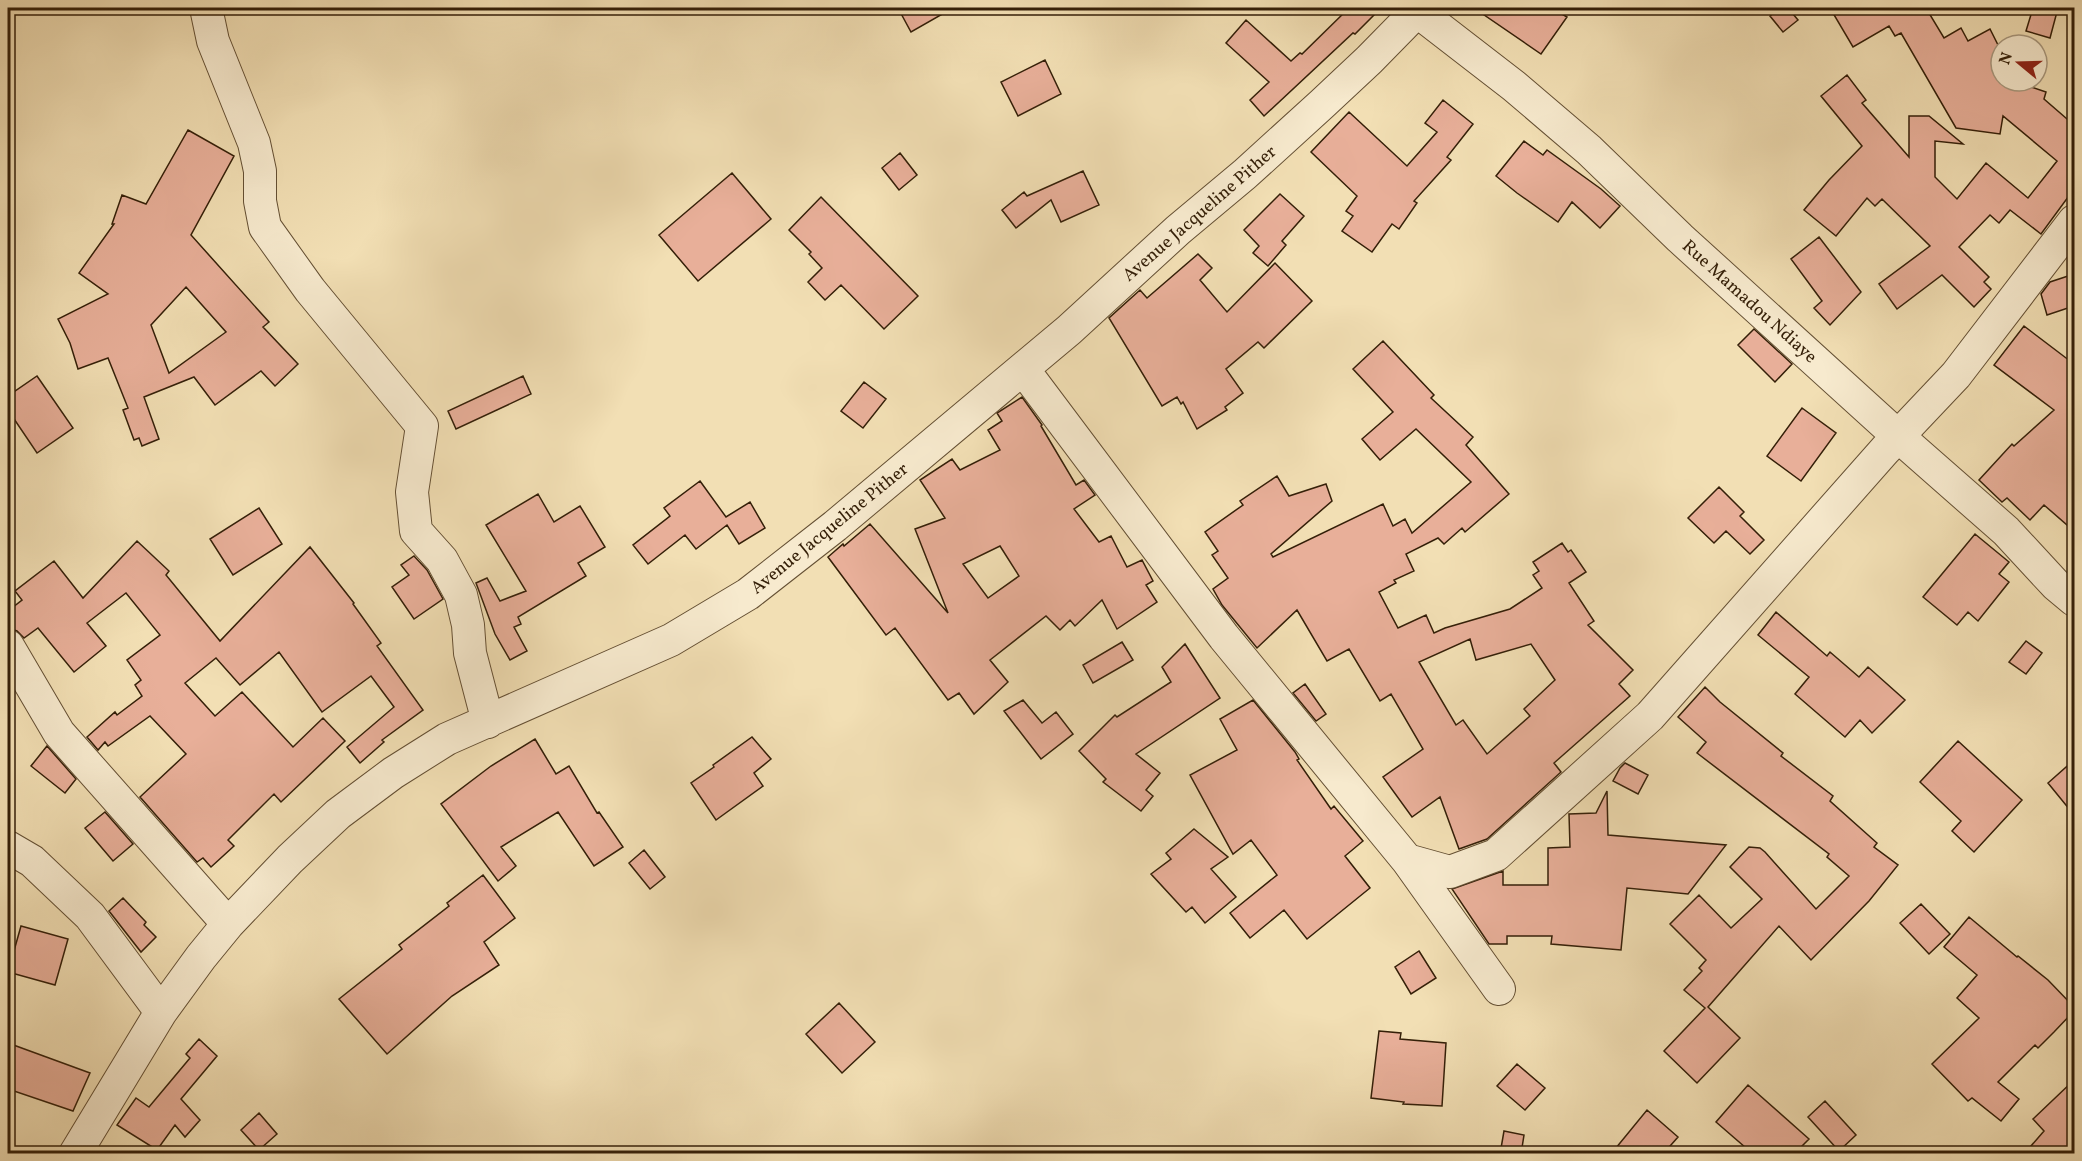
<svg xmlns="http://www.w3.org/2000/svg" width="2082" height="1161" viewBox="0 0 2082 1161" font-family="Vollkorn,serif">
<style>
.building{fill:#e8af99;stroke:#341f08;stroke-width:1.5;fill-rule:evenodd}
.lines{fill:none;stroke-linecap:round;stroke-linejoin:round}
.minor-casing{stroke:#644f33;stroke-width:34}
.minor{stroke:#f7eace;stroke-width:32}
.labels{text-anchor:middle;stroke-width:4.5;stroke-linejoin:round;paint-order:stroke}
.street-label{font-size:18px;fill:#341f08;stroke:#f7eace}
</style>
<rect width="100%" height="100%" fill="#f2dfb4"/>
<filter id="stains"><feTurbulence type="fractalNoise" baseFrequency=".00333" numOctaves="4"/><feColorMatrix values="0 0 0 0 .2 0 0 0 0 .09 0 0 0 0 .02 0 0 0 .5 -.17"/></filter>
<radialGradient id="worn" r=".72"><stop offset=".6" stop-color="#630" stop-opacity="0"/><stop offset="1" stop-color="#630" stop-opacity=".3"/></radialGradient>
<path class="building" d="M898 8H953L911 32Z
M1349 8H1381L1355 34 1353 33 1264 116 1250 100 1269 82 1226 43 1246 20 1291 61 1300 53 1302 54Z
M1474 8H1552L1567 17 1541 54Z
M1780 8H1788L1798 20 1783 32 1770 16Z
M1830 8H1926L1944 38 1961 28 1968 41 1990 29 2001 51V81H2017L2019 83 2046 92 2044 99 2074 125V189L2041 234 2010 210 1999 223 1990 215 1959 247 1989 277 1984 282 1991 289 1974 307 1942 275 1897 309 1879 284 1930 246 1882 199 1875 206 1867 198 1836 236 1804 210 1829 180 1862 146 1821 96 1847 75 1866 100 1862 103 1909 157V116H1929L1963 144 1935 141V177L1957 199 1986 163 2028 198 2057 161 2003 116 2000 134 1956 128 1901 33 1895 36 1889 26 1853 47Z
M2033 8H2058L2050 38 2026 31Z
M1045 60 1061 94 1018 116 1001 82Z
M1443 100 1473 124 1447 157 1451 160 1414 201 1417 203 1399 229 1392 224 1372 252 1342 231 1353 216 1346 211 1357 196 1311 152 1349 112 1407 166 1437 132 1425 123Z
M188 130 234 156 191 235 269 322 263 327 298 364 275 386 261 371 215 405 194 377 144 397 159 439 142 446 139 438 134 440 123 410 128 408 108 358 78 369 70 343 58 319 108 294 79 273 114 224H112L122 195 146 204ZM186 287 226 332 169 373 151 325Z
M1524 141 1543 155 1547 150 1601 189 1620 206 1600 228 1572 202 1558 222 1517 193 1496 176Z
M900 153 917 175 899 190 882 168Z
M1083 171 1099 205 1061 222 1051 200 1016 228 1002 210 1024 192 1027 196Z
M732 173 771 219 698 281 659 235Z
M1280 194 1304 216 1282 241 1286 245 1268 266 1253 253 1259 246 1244 230Z
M821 197 918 296 884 329 841 285 825 300 808 282 822 268 809 254 811 252 789 230Z
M1819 237 1861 292 1830 325 1814 308 1822 301 1791 259Z
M1198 254 1212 268 1200 280 1227 312 1275 263 1312 301 1264 348 1258 342 1226 369 1243 393 1225 407 1227 410 1197 429 1183 402 1181 404 1177 397 1162 406 1109 318 1140 290 1147 298Z
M2074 274V306L2047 315 2041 294 2050 282Z
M2024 326 2074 364V531L2044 505 2030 520 2007 498 2002 502 1979 480 2012 444 2014 446 2054 410 1994 365Z
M1754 329 1792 364 1775 382 1738 345Z
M1383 341 1434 395 1431 398 1473 437 1466 445 1509 494 1465 532 1462 528 1444 544 1438 538 1406 554 1414 571 1394 580 1396 583 1379 592 1398 628 1426 615 1434 633 1445 628 1510 609 1542 588 1533 575 1539 571 1533 562 1562 543 1568 552 1571 550 1586 572 1569 583 1594 621 1588 625 1633 670 1619 684 1630 696 1554 763 1561 772 1487 839 1459 849 1440 797 1412 817 1383 777 1423 749 1391 694 1380 701 1349 649 1327 661 1297 610 1257 648 1222 605 1213 589 1228 578 1212 555 1218 551 1205 532 1243 505 1240 501 1277 476 1289 496 1326 484 1332 501 1271 554 1273 557 1383 504 1393 526 1405 519 1412 533 1471 482 1416 429 1380 460 1362 439 1393 412 1353 369ZM1470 639 1476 660 1531 644 1555 680 1524 709 1530 716 1487 754 1463 720 1456 725 1419 662Z
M37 376 73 428 37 453 8 410V396Z
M523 376 531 394 456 429 448 411Z
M864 382 886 399 863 428 841 411Z
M1022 397 1042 425 1041 426 1076 485 1084 480 1095 495 1074 509 1099 542 1111 536 1127 567 1142 560 1153 581 1146 585 1157 602 1117 629 1102 600 1075 626 1070 620 1060 630 1046 616 990 660 1008 682 974 714 959 693 948 700 895 628 886 635 828 557 843 544 844 546 870 524 948 613 915 529 945 518 920 480 952 459 960 470 1000 450 988 430 1002 421 997 413ZM1000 546 1019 576 988 598 963 564Z
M1802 408 1836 433 1801 481 1767 456Z
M700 481 726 517 750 502 765 528 739 544 727 525 696 549 685 535 648 564 633 545 670 516 664 508Z
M1719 487 1744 512 1740 516 1764 540 1750 554 1726 531 1714 543 1688 518Z
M538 494 554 522 580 506 605 547 578 563 586 576 518 617 521 624 514 627 527 651 510 660 495 634 476 583 487 578 500 601 526 591 486 525Z
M259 508 282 544 233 575 210 539Z
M1975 534 2009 562 1999 574 2009 582 1978 621 1968 612 1957 625 1923 597Z
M137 541 169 571 166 575 220 641 310 547 354 603 353 604 381 643 377 646 423 710 382 740 384 742 360 763 347 747 394 707 371 676 322 712 279 652 240 685 216 658 185 683 215 716 242 692 293 747 323 718 345 741 281 802 274 794 228 840 234 846 211 867 203 858 197 862 140 797 186 754 150 716 108 746 105 742 98 750 87 737 115 712 117 715 142 696 135 685 141 680 127 660 160 635 126 593 87 623 106 646 74 672 38 628 24 638 17 631 8 628V611L22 600 15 591 54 561 83 598Z
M414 556 427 570 443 599 414 619 392 587 409 575 401 565Z
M1776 612 1827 656 1830 652 1859 677 1868 667 1905 700 1872 733 1860 720 1845 737 1795 694 1809 677 1758 635Z
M2026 641 2042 653 2026 674 2009 662Z
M1122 642 1133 660 1093 683 1083 665Z
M1185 644 1220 698 1136 754 1160 773 1146 790 1153 796 1141 811 1103 782 1106 779 1079 751 1115 715 1117 717 1171 682 1162 667Z
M1305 684 1326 714 1316 721 1293 693Z
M1705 687 1720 702 1783 753 1781 756 1833 796 1830 801 1877 843 1874 847 1898 865 1869 901 1811 960 1779 926 1708 1007 1740 1038 1697 1083 1664 1051 1705 1008 1684 990 1702 971 1699 968 1706 960 1670 924 1699 895 1731 928 1762 899 1730 867 1749 847 1760 848 1765 852 1816 909 1849 876 1827 857 1829 854 1697 753 1706 742 1678 717Z
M1023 700 1042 723 1056 712 1073 734 1041 759 1004 711Z
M1253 700 1295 752 1299 759 1297 760 1331 809 1334 806 1363 841 1345 856 1370 888 1307 939 1284 910 1250 938 1230 913 1277 875 1251 840 1233 854 1190 775 1237 750 1220 719Z
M752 737 771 759 754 773 763 786 716 820 691 783 714 767 713 765Z
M535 739 556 774 569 766 597 813 599 812 623 847 594 866 558 812 501 847 516 866 498 881 441 804 491 766Z
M1958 741 2022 800 1974 852 1952 831 1961 821 1920 782Z
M47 746 76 779 65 793 31 766Z
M2074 760V815L2048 783Z
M1625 763 1648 775 1638 794 1613 781 1620 768Z
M1607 791 1608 835 1726 845 1688 894 1627 888 1621 950 1551 944 1552 936H1507V944H1489L1452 889 1503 871V885H1548V848L1570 847 1569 814 1596 813Z
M105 812 133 844 113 861 85 828Z
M1194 829 1228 857 1211 869 1236 897 1205 923 1192 907 1186 912 1151 874 1171 859 1166 853Z
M644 850 665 877 650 889 629 863Z
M483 875 515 918 484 942 499 965 452 996 387 1054 339 999 402 949 399 945 449 906 447 903Z
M123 898 146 922 144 925 156 937 141 952 109 911Z
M1921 904 1950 934 1929 954 1900 923Z
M1969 917 2017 957 2018 956 2048 980 2074 1007V1011L2054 1032 2038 1048 2035 1045 1998 1082 2019 1099 2001 1121 1972 1098 1968 1101 1932 1064 1979 1018 1957 998 1977 975 1944 947Z
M21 926 68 939 55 985 8 972Z
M1419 951 1436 978 1411 994 1395 967Z
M839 1003 875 1042 842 1073 806 1034Z
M1379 1031 1401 1033 1400 1039 1446 1043 1442 1106 1403 1104 1404 1102 1371 1098Z
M199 1039 217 1056 181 1099 200 1120 185 1137 175 1125 157 1150 117 1125 136 1098 149 1107 190 1058 186 1054Z
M8 1043 90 1073 73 1111 8 1089Z
M1517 1064 1545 1088 1525 1110 1497 1086Z
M2074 1080V1154H2024L2044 1131 2033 1119Z
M1748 1085 1809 1139 1794 1154H1753L1716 1122Z
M1825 1101 1856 1135 1839 1151 1808 1117Z
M1647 1110 1678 1137 1663 1154H1611Z
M259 1113 277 1134 259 1150 241 1130Z
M1504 1131 1524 1135 1521 1154H1500Z"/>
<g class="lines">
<g class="minor-casing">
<path id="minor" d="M206 8 213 41 254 143 260 171V201L265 227 310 290 422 426 412 492 416 531 442 560 461 595 468 625 470 653 488 722
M1417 11 1514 86 1589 150 1680 238 1899 437 2006 531 2056 585 2074 600
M1023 369 1224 637 1407 860 1499 989
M8 646 59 733 228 924
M8 847 32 861 90 916 161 1012
M1407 860 1450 872 1496 855 1650 716 1885 450 1956 375 2074 221
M75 1154 161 1012 201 957 228 924 290 859 338 814 393 773 447 739 671 640 748 594 835 526 1069 330 1178 230 1245 174 1322 104 1369 60 1420 8"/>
</g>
<use href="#minor" class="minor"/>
</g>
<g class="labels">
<g class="street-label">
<text transform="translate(1199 213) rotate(-41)" y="6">Avenue Jacqueline Pither</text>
<text transform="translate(1750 301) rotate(42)" y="6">Rue Mamadou Ndiaye</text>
<text transform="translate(829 528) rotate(-39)" y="6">Avenue Jacqueline Pither</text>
</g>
</g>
<rect width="2082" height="1161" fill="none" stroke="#f2dfb4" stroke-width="30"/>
<rect x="9" y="9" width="2064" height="1143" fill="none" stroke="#341f08" stroke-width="3"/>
<rect x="15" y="15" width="2052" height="1131" fill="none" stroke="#341f08" stroke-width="1.5"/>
<g transform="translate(2019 63) rotate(289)"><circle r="28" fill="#f7eace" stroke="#a9997f" stroke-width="1.5"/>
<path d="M0-4.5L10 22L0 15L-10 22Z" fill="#8f2418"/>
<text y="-9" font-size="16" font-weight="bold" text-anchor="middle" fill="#341f08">N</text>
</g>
<rect width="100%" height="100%" filter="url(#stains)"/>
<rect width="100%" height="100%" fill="url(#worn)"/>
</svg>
